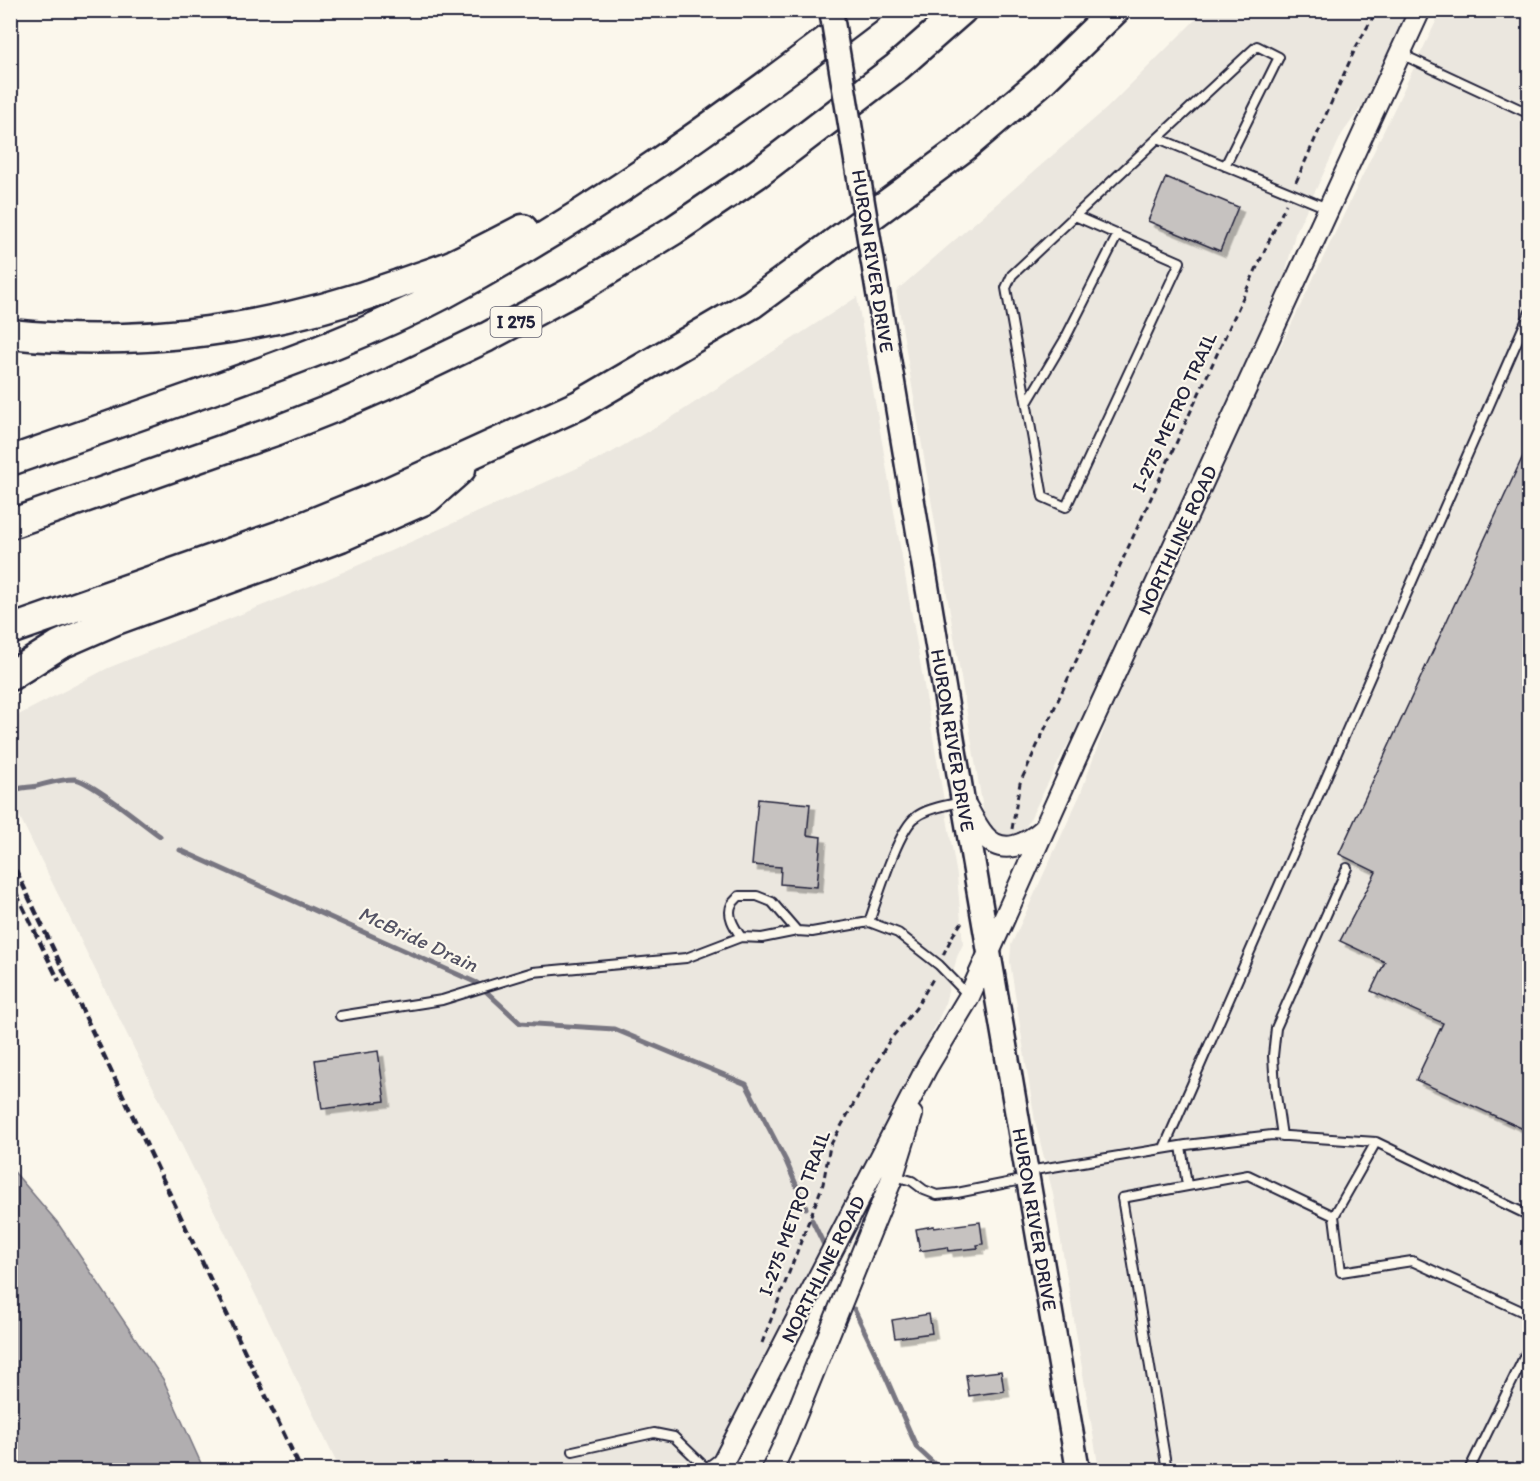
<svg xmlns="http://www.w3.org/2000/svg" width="1540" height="1481" viewBox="0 0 1540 1481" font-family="Itim,sans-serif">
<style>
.built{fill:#ebe7df}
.water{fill:#b1aeb0;stroke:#787681;stroke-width:1.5}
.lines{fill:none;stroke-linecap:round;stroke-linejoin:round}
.stream{stroke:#787681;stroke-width:5}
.building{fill:#c6c2c0;stroke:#22223b;stroke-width:1.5;filter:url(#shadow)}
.service-casing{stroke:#22223b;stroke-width:12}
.tertiary-casing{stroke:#22223b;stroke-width:24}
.secondary-casing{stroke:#22223b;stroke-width:27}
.motorway-casing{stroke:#22223b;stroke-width:33}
.path{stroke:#22223b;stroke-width:3;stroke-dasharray:6 4.5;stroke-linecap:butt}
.service{stroke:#fbf7ec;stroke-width:8}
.tertiary{stroke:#fbf7ec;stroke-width:20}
.secondary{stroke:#fbf7ec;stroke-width:22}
.motorway{stroke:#fbf7ec;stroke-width:28}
.rail{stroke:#22223b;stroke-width:4.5;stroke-dasharray:9 4.5;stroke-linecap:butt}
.secondary-bridge-casing{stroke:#22223b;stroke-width:27;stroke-linecap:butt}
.secondary-bridge{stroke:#fbf7ec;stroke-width:22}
.labels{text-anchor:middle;stroke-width:4.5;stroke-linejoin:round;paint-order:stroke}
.shield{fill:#fbf7ec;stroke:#636270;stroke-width:1.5}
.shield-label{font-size:18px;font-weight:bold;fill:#22223b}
.street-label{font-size:20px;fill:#22223b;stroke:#fbf7ec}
.water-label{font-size:21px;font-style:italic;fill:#545364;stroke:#fbf7ec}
</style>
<defs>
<filter id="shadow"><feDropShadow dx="5.5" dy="5.5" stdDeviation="0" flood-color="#0004"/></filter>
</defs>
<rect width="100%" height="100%" fill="#fbf7ec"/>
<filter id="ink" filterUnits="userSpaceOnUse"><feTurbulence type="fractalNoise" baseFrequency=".0167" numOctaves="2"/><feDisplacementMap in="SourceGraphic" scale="12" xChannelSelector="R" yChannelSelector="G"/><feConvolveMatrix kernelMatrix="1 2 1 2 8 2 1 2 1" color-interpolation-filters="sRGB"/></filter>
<g filter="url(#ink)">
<path class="built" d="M1204 11H1409L1371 93 1342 134 1295 234 1283 283 1083 719 1064 751 1025 829 1019 835 1013 837 1002 835 991 828 986 822 983 809 896 291 1106 109Z
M1441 11H1529V1470H1099L1053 1194 1035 1121 1010 962 1011 945 1080 795 1107 721 1240 427 1292 323Z
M857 297 957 876 963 944 957 957 944 1007 839 1233 724 1470H340L267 1318 11 799V719L108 668 325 580 609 454 674 416Z"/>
<path class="water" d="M10 1167 57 1222 163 1379 204 1470H11Z"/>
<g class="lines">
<path class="stream" d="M10 792C18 787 28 788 37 786 49 783 62 779 74 779 90 780 144 825 160 836
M180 850 477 983 520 1023 614 1029 746 1084 786 1161 806 1208
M812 1220 827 1251
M854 1309 877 1357 917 1448 941 1470"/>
</g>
<path class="building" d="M1166 177 1238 207 1220 251 1148 221Z
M1530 441V1132L1416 1080 1443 1023 1371 991 1385 962 1340 941 1376 872 1339 854Z
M758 799 810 804 807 835 821 837 817 887 780 884 781 867 752 865Z
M378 1051 385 1101 322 1109 315 1060Z
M980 1222 983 1244 977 1245 978 1248 948 1251 947 1247 920 1251 916 1229 934 1226V1228Z
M929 1314 932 1333 895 1338 892 1320Z
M1001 1371 1004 1391 969 1396 966 1375Z"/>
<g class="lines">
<g class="service-casing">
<path id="service" d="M1401 54 1530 114
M1158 138 1257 46 1279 57 1225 166
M1075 216 1180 262 1066 507 1043 497 1006 288 1012 275 1158 138 1327 208
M1027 403 1065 339 1118 234
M869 922C877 900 898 829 916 817 927 808 946 806 960 802
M797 931 762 938 741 937C735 928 726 915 732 904 734 901 737 899 739 896H757L772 902 797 931 812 932 869 922 898 933 939 965 968 995
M340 1016 442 1000 533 972 686 958 741 937
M1282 1136 1275 1088 1273 1056 1276 1028 1347 868
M1181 1146 1187 1185
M1164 1148 1530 312
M1028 1171 1186 1145 1272 1135 1376 1142 1530 1216
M895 1176 912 1181 924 1190 937 1195 957 1193 1027 1179
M1334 1216 1376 1142
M573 1451 654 1433 674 1437 706 1468 717 1460
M1167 1470 1122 1198 1248 1175 1334 1216 1341 1272 1412 1261 1530 1315
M1469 1470 1530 1345"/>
</g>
<g class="tertiary-casing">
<path id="tertiary" d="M966 806C972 816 977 827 984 835 1002 857 1027 844 1044 829
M719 1470 927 1067 969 997 1077 756 1420 10
M772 1470 786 1440 893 1176 912 1115"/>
</g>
<g class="secondary-casing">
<g id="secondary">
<path id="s1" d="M872 257 963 801 1078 1470"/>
</g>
</g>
<g class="motorway-casing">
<path id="motorway" d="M10 334C141 348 275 329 399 284 417 277 436 272 454 264 477 253 500 241 523 229
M10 461C81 436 152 411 223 386 298 359 374 331 444 294 594 214 732 113 867 10
M10 524 278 430 336 407 393 382 487 337 579 288 674 230 757 174 897 67 962 10
M10 630 295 530 386 493 579 405 752 304 963 148 1044 79 1115 10
M10 676 59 645 116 620 267 565 341 537 427 499 461 469"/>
</g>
<path class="path" d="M1296 182 1356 47 1377 10
M1012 829 1020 783 1286 204
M943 955 953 935 964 919
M762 1343 823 1184 830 1146 889 1041 916 1008 934 977"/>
<use href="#service" class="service"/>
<use href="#tertiary" class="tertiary"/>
<use href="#secondary" class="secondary"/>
<use href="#motorway" class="motorway"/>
<path class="rail" d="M10 858 301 1470
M10 881 59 981"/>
<g class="secondary-bridge-casing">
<path id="secondary-bridge" d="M831 10 872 257"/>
</g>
<use href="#secondary-bridge" class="secondary-bridge"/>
</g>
</g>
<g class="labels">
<rect class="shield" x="490.5" y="307" width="51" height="30" rx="4.5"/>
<g class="shield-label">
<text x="516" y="328">I 275</text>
</g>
<g class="street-label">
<text transform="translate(873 261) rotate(81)" y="7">HURON RIVER DRIVE</text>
<text transform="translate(1174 412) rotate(-65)" y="7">I-275 METRO TRAIL</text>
<text transform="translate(1177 540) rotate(-65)" y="7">NORTHLINE ROAD</text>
<text dy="7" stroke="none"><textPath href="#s1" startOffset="490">HURON RIVER DRIVE</textPath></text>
<text transform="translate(794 1213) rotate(-70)" y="7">I-275 METRO TRAIL</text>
<text dy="7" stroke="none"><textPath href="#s1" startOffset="976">HURON RIVER DRIVE</textPath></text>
<text transform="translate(823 1269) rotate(-63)" y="7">NORTHLINE ROAD</text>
</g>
<g class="water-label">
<text transform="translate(418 939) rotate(25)" y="7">McBride Drain</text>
</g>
</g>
<rect width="1540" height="1481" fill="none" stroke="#fbf7ec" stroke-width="36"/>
<rect x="18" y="18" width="1504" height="1445" fill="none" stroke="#22223b" stroke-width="2" filter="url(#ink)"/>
</svg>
